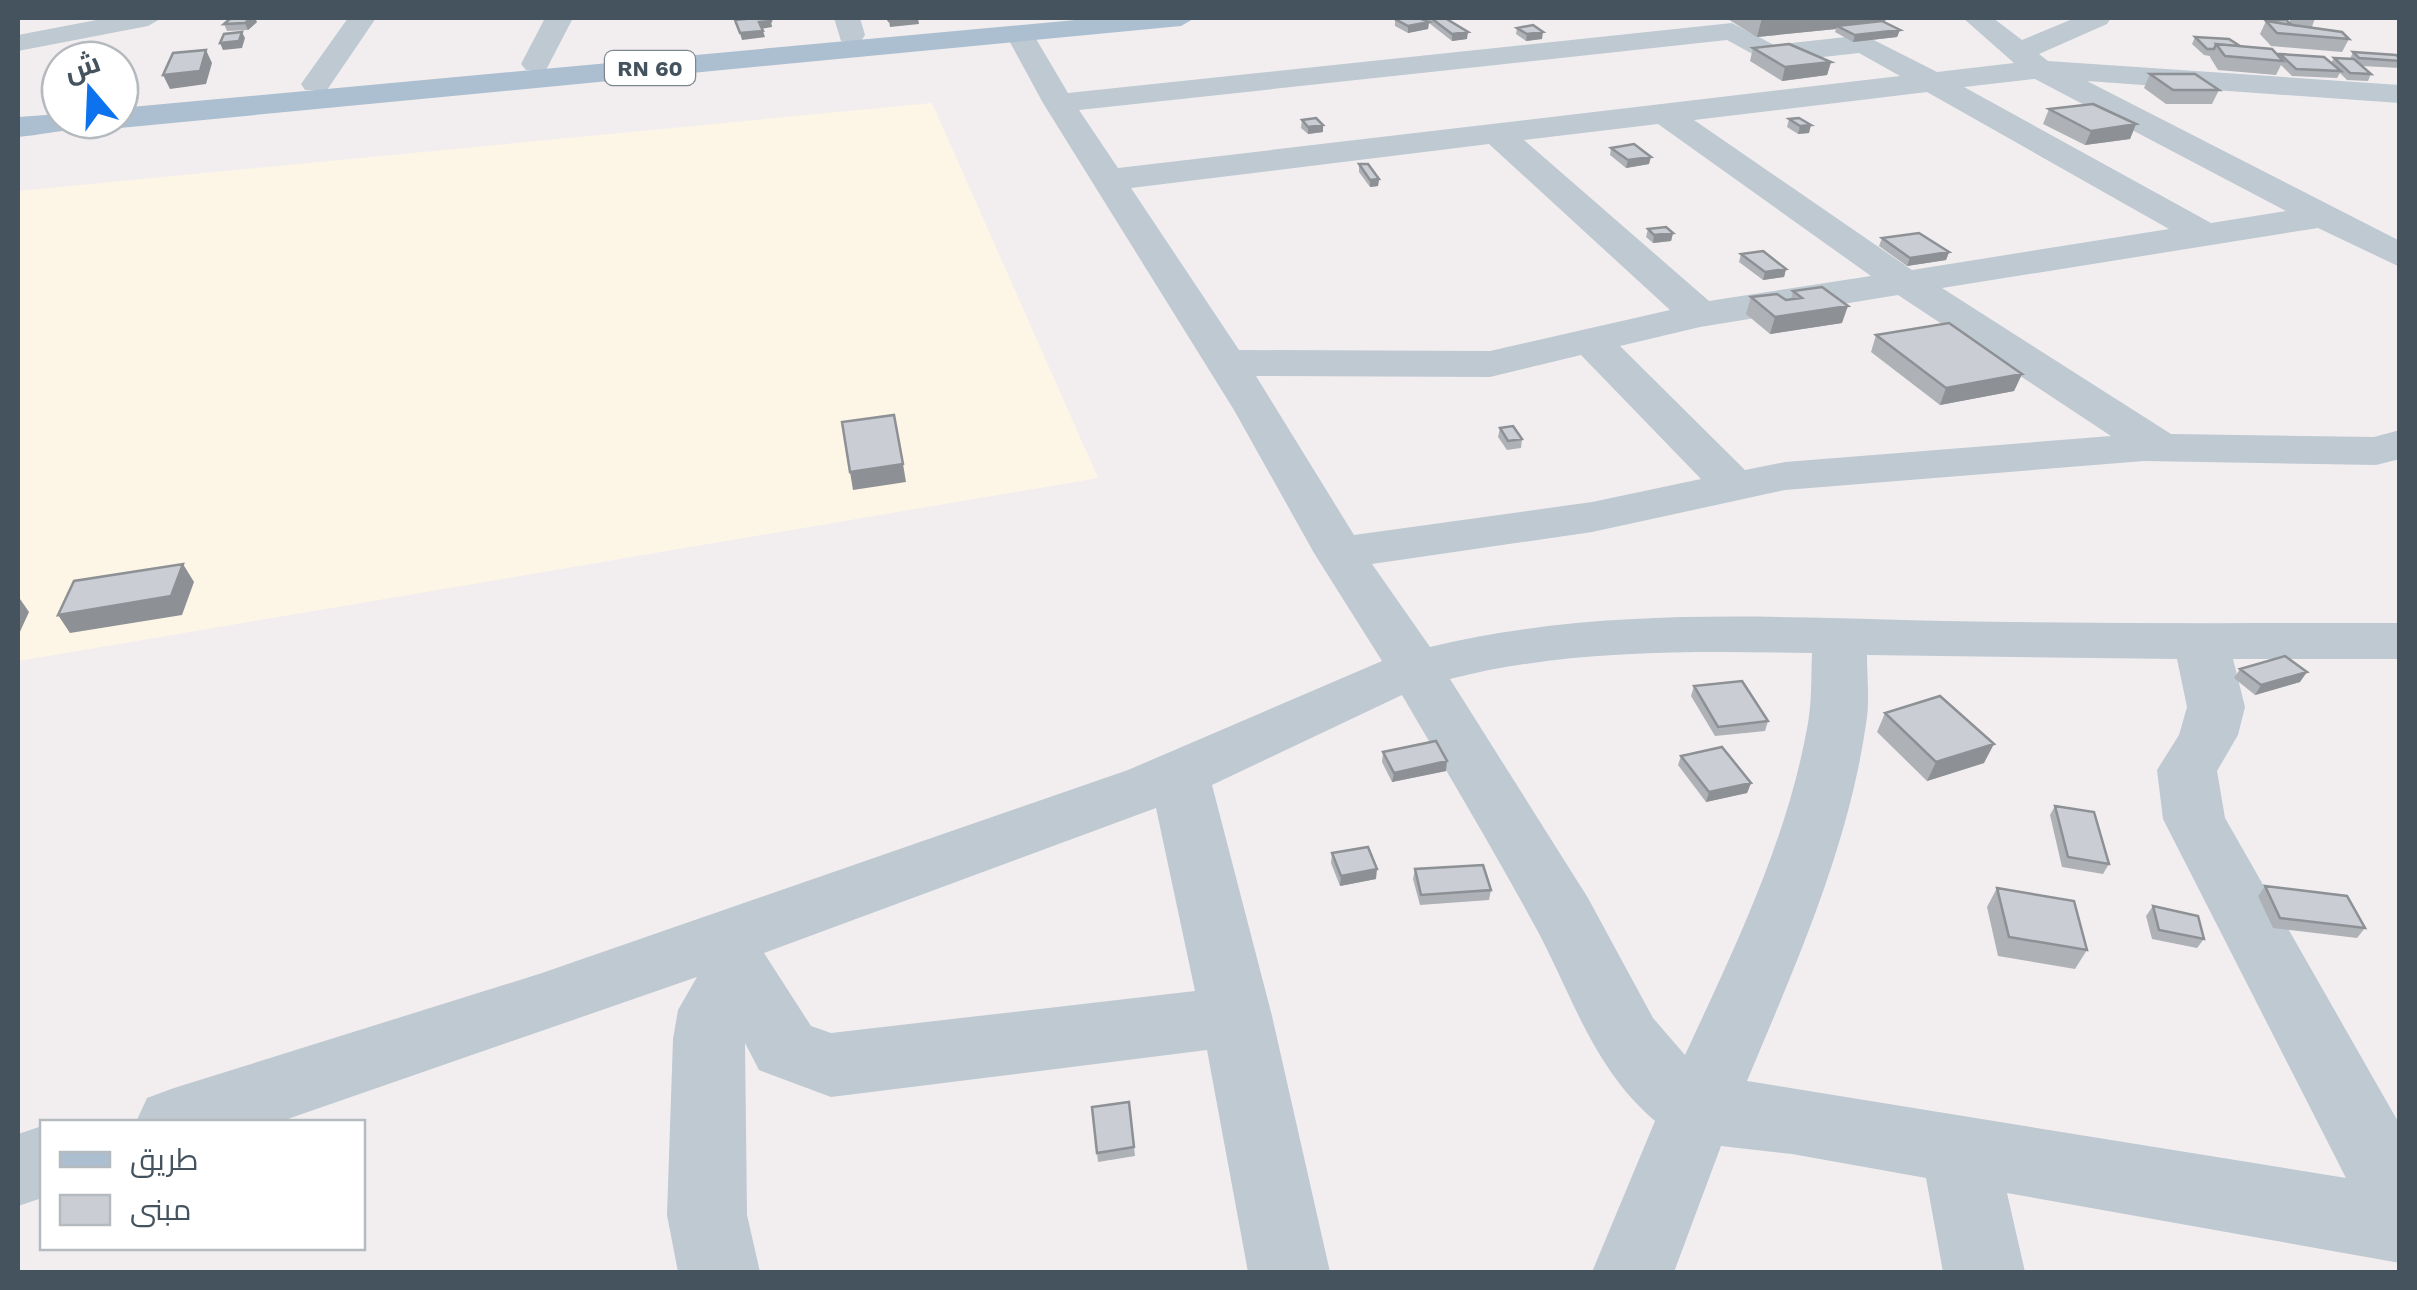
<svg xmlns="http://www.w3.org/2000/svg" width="2417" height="1290" viewBox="0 0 2417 1290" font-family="'Work Sans',Cairo,sans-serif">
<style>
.commercial{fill:#fdf6e7}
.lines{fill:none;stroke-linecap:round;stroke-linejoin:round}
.minor{fill:#bec9d2;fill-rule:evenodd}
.major{fill:#acbfd0;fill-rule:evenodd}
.wall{fill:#aeb1b6}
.shaded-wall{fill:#8d9094}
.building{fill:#caced4;stroke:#8d9094;stroke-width:2.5}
.labels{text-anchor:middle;stroke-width:8;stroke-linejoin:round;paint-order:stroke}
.shield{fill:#fff;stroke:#7d878e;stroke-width:2.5}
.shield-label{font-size:22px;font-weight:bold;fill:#45535e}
</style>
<rect width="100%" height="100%" fill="#f2eeef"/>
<path class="commercial" d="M932 103 1098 478 18 661V191Z"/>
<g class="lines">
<path class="minor" d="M107 18H162L148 26 18 51V35Z
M348 18H376L327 90H305L301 84Z
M545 18H573L546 70H526L521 64Z
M834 18H860L865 35 861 41H841Z
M1963 18H1993L2022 40 2075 18H2111L2107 24 2039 54 2048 61 2400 85V103L2087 81 2400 241V267L2318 228 1942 288 2171 434 2374 437 2400 430V459L2376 465 2144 461 1785 490 1592 532 1372 564 1430 647C1598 606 1772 617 1944 621 2096 624 2247 623 2400 623V659H2233L2245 707 2238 735 2217 771 2225 818 2400 1125V1263L2007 1193 2025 1272H1943L1926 1178 1792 1154 1721 1146 1674 1272H1592L1655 1121C1593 1068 1573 997 1536 928 1493 849 1447 772 1402 695L1212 785 1272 1016 1330 1272H1248L1207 1050 831 1097 759 1070 745 1043 747 1215 760 1272H678L667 1215 673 1039 678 1010 697 977 279 1122H136L147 1098 174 1088 542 973 1128 770 1382 661 1314 553 1234 410 1043 103 1005 33 1009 27H1029L1068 93 1732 23 1774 45 1864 35 1937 72 2014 63ZM1727 40 1769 63 1859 53 1900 76 1118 168 1079 110ZM2035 79 2286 211 2211 223 1964 87ZM1927 92 2169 229 1912 270 1694 120ZM1658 124 1871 276 1709 301 1524 140ZM1489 144 1670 310 1490 351 1239 350 1131 188ZM1898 295 2111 436 1785 462 1745 470 1620 346 1700 327ZM1581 355 1701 479 1592 502 1354 535 1256 376 1490 377ZM1812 653C1811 676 1812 701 1808 723 1788 839 1734 949 1685 1055L1653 1018 1588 898 1450 679C1567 649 1692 651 1812 653ZM1867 655 2177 659 2187 707 2179 735 2157 770 2163 819 2346 1178 1747 1081C1795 966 1848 849 1866 724 1870 702 1867 677 1867 655ZM1156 808 1195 991 831 1033 811 1026 764 953Z
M42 1126V1198L18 1206V1134Z"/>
<path class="major" d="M1097 18H1195L1181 26 120 128C102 123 42 135 18 137V117L60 114V120H120V108Z"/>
</g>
<path class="wall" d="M1428 18H1445L1467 39 1452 41 1429 23 1428 29 1408 33 1395 26V19L1428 22Z
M1726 18H1886L1884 22 1900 30 1897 37 1853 42 1835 32 1836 29 1757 37Z
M2290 18H2315L2312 27 2291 24 2349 39 2342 52 2271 46 2260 34 2266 21H2269L2270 20 2290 23Z
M257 22 248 30 227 31 224 24Z
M1517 28 1542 39 1526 41 1516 34Z
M2195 37 2240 46 2279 57 2280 54 2331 63 2334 58 2350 59 2353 52 2400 58V68L2362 66 2371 74 2368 81 2347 80 2340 73 2337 78 2292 76 2281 65 2276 75 2218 70 2210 57V56L2204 55 2192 44Z
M1753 48 1831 62 1827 75 1782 81 1750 61Z
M2150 74 2219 90 2212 104H2166L2144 88Z
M2049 109 2136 124 2130 139 2085 145 2043 124Z
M1789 119 1809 133 1798 134 1787 127Z
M1302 120 1323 132 1308 134 1301 128Z
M1611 148 1649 164 1626 168 1610 155Z
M1359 164 1379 179 1378 186 1370 187 1359 172Z
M1648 229 1673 233 1671 241 1653 243 1646 237Z
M1882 238 1949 252 1946 260 1907 266 1879 246Z
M1741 254 1786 269 1784 277 1763 280 1739 262Z
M1793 291 1842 323 1770 334 1746 314 1751 297 1791 300Z
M1876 335 2022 374 2014 391 1940 405 1871 352Z
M1500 428 1522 439 1521 448 1507 450 1498 437Z
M2240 669 2300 682 2255 695 2234 678Z
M1694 686 1768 721 1765 731 1715 736 1691 696Z
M1885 713 1984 763 1927 781 1877 732Z
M1383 752 1446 771 1392 782 1382 762Z
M1681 756 1751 783 1747 793 1706 802 1678 765Z
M2055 806 2109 864 2103 874 2062 867 2050 815Z
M1332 853 1376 879 1340 886 1331 863Z
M1415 869 1491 890 1489 900 1420 905 1413 879Z
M2265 886 2365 928 2357 938 2273 928 2258 896Z
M1997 888 2087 950 2075 969 1998 956 1987 907Z
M2153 906 2204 939 2197 948 2152 939 2146 916Z
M1129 1102 1135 1156 1098 1162 1092 1107Z"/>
<path class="shaded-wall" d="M251 18H255L257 22 248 30 245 23Z
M918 18 919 24 890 27 889 21Z
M1762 18H1886L1884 25 1837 26 1836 29 1757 37Z
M771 21 772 27 761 29 759 22Z
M1429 22 1428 29 1408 33V26Z
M1900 30 1897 37 1853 42 1855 35Z
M763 31 765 37 742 40 740 33Z
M242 32 245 38 242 48 223 50 220 43Z
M1468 32 1467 39 1452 41V34Z
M1543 32 1542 39 1526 41 1527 34Z
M206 50 212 63 206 84 170 89 163 75Z
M1831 62 1827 75 1782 81 1785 67Z
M2136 124 2130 139 2085 145 2091 131Z
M1323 125V132L1308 134V127Z
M1811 125 1809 133 1798 134 1800 126Z
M1651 157 1649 164 1626 168 1628 160Z
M1379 179 1378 186 1370 187V180Z
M1673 233 1671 241 1653 243 1654 235Z
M1949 252 1946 260 1907 266 1910 258Z
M1786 269 1784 277 1763 280 1765 272Z
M1848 306 1842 323 1770 334 1775 317Z
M2022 374 2014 391 1940 405 1946 388Z
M903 464 906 482 853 490 850 472Z
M183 564 194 582 182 615 70 633 58 615Z
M18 596 29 612 18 636Z
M2307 672 2300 682 2255 695 2261 685Z
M1994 744 1984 763 1927 781 1936 762Z
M1447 761 1446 771 1392 782 1394 773Z
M1751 783 1747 793 1706 802 1709 792Z
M1377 869 1376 879 1340 886 1341 876Z"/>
<path class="building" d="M231 18H251L245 23 224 24Z
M755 18H771V21L759 22 763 31 740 33 735 20Z
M887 18H918L889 21Z
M1405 18H1419L1429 22 1408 26 1395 19Z
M1431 18H1445L1468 32 1452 34Z
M2270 20H2286L2292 25 2273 22Z
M1882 21 1900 30 1855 35 1837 26Z
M2266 21 2342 32 2349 39 2277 33Z
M1533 25 1543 32 1527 34 1517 28Z
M242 32 239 41 220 43 224 34Z
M2195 37 2229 39 2240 46 2216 44 2214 49H2207Z
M1789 44 1831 62 1785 67 1753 48Z
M2216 44 2272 49 2283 61 2225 56Z
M206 50 200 71 163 75 173 53Z
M2353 52 2396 55 2400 58V61L2359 58Z
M2280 54 2324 57 2341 71 2296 69Z
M2334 58 2354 59 2371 74 2350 73Z
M2150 74H2195L2219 90H2173Z
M2093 104 2136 124 2091 131 2049 109Z
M1316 118 1323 125 1308 127 1302 120Z
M1799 118 1811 125 1800 126 1789 119Z
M1634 144 1651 157 1628 160 1611 148Z
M1359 164H1368L1379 179 1370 180Z
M1666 227 1673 233 1654 235 1648 229Z
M1919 233 1949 252 1910 258 1882 238Z
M1763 251 1786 269 1765 272 1741 254Z
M1822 287 1848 306 1775 317 1751 297 1777 294 1786 300 1802 298 1793 291Z
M1949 323 2022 374 1946 388 1876 335Z
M894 415 903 464 850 472 842 422Z
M1513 426 1522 439 1508 441 1500 428Z
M183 564 171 596 58 615 74 581Z
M2285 656 2307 672 2261 685 2240 669Z
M1742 681 1768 721 1718 727 1694 686Z
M1940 696 1994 744 1936 762 1885 713Z
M1436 741 1447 761 1394 773 1383 752Z
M1722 747 1751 783 1709 792 1681 756Z
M2055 806 2094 812 2109 864 2068 857Z
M1368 847 1377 869 1341 876 1332 853Z
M1483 865 1491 890 1421 895 1415 869Z
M2265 886 2347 896 2365 928 2280 918Z
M1997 888 2074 901 2087 950 2009 937Z
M2153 906 2198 916 2204 939 2159 930Z
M1129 1102 1134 1147 1097 1153 1092 1107Z"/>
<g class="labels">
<rect class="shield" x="605" y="51" width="90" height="34" rx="8"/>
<g class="shield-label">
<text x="650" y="76">RN 60</text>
</g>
</g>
<rect width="2417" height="1290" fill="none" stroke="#45535e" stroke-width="40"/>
<rect x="40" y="1120" width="325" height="130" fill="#ffffff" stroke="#b5babf" stroke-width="2.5"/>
<rect x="60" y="1152" width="50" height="15" fill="#acbfd0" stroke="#b5babf" stroke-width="2.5"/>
<text x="130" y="1170" font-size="30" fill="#45535e">طريق</text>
<rect x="60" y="1195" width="50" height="30" fill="#caced4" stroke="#b5babf" stroke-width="2.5"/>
<text x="130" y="1220" font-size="30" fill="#45535e">مبنى</text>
<g transform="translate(90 90) rotate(341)"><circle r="48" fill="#ffffff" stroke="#b5babf" stroke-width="2.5"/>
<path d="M0-8L18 38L0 25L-18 38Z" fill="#0c72ee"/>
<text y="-15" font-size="28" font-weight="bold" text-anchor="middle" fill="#45535e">ش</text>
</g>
</svg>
